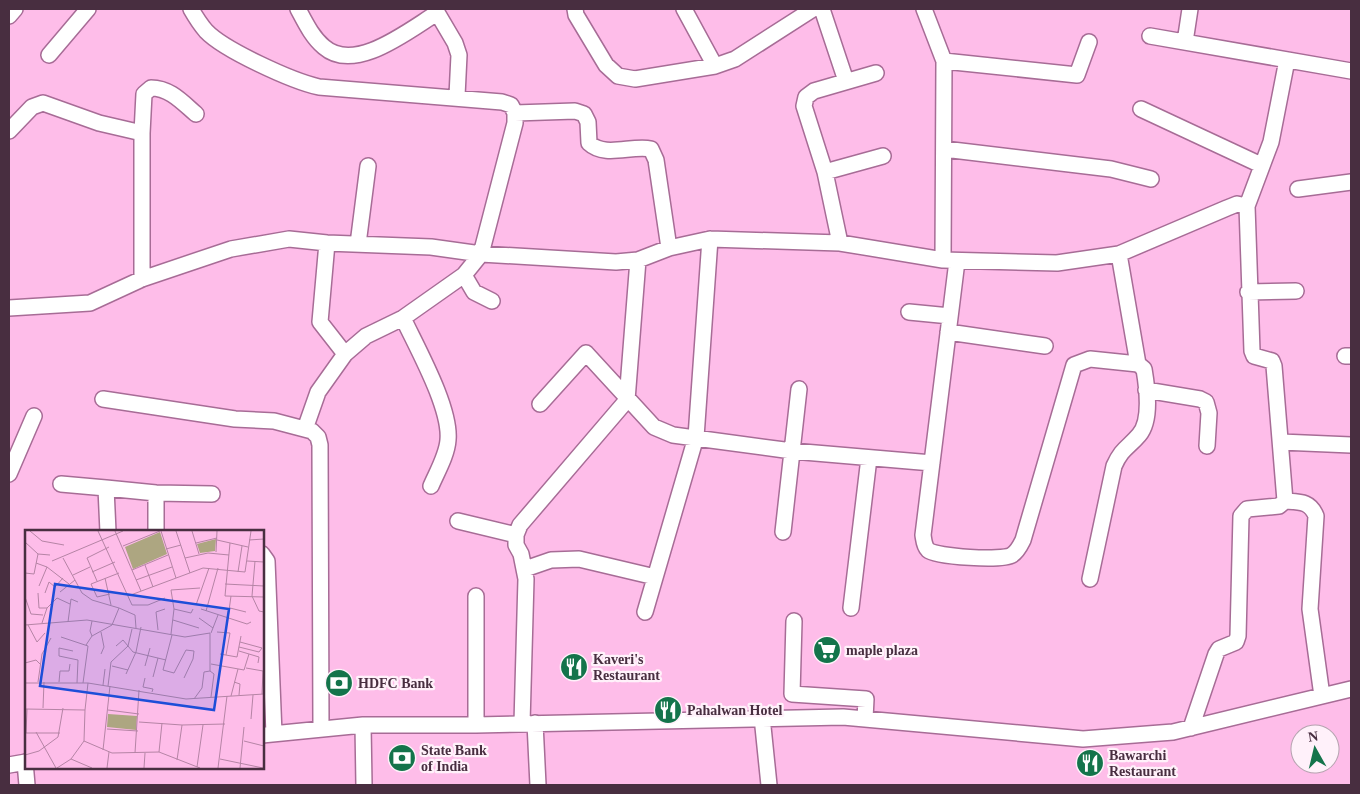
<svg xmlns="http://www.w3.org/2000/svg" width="1360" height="794" viewBox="0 0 1360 794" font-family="'Times New Roman',serif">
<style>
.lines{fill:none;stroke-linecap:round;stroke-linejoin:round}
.minor-casing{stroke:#a76c96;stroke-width:18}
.minor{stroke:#fff;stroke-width:15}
.labels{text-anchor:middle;stroke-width:4.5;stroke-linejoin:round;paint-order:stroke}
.poi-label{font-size:14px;font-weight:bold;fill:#482e40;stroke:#fff1fa;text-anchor:start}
.inset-road{fill:none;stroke:#b584a5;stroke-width:1}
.view{fill:#1d4ed8;fill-opacity:0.15;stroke:#1d4ed8;stroke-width:2.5}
.inset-edge{fill:none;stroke:#482e40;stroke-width:2.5}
</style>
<rect width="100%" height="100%" fill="#febde9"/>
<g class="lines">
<g class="minor-casing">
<path id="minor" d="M191 9C195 16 200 24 206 31 224 50 292 81 319 87L502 102 511 105 515 113V123L481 254 464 275 403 318 366 336 345 354 318 392 305 429
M298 9C305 22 312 37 324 47 355 74 409 30 437 13
M435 9 455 43 459 55 457 96
M575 9 576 15 606 65 618 76 635 79 715 66 735 59 813 9
M684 9 715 66
M822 9 846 81
M924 9 944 61 943 260
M9 16 15 9
M1150 36 1351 71
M1185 42 1190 9
M49 55 88 9
M944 61 1077 75 1089 42
M1141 109 1261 165
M515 113 575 111 584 114 588 122 589 143C605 158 631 145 651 149L656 160 669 248
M9 131 32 107 43 103 99 123 142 133
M944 149 1111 169 1151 179
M825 172 883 156
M1298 189 1351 182
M1247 206 1271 142 1287 60
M327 243 320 322 345 354
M840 243 825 172 804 106 806 97 814 91 876 73
M358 244 368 166
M1119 254 1138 364
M957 261 923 535C924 541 924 546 928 550 936 557 1003 561 1012 555 1018 551 1020 546 1023 540L1074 365 1090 359 1138 364 1144 369C1147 387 1152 420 1139 435 1128 448 1122 448 1114 466L1090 579
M464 275 474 292 492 301
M142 279V133L144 94 151 88C170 88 182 102 196 114
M1248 292 1296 291
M9 308 90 303 142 279 231 249 289 239 327 243 431 247 481 254 616 262 638 260 669 248 710 239 840 243 943 260 1057 263 1119 254 1227 208 1237 204 1247 206 1252 351 1254 356 1272 361 1274 366 1285 501 1279 506 1247 509 1241 516 1238 636 1236 642 1219 649 1216 654 1191 728
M909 312 950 316
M403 318C417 348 451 408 448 440 447 455 437 472 431 486
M948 332 1045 346
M1345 356H1351
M1146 390 1200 399 1206 402 1209 413 1207 446
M103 399 235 419 274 421 312 431 318 437 320 445 321 729
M540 404 586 353 654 427 673 435 792 451 932 463
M1281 442 1351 445
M9 474 34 416
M61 484 106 488
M156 493V532
M1285 501C1300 502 1310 501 1316 516L1310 609 1322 696
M458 521 516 535
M108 532 106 488 156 493 212 494
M783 532 799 389
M262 554 267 561 274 734
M525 569 551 560 579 559 655 577
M476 596V725
M851 608 869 458
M645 612 696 437 710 239
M794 621 792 694 866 699 865 719
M762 717 769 785
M522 723 526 579 521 554 516 545V535L520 525 627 400 638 260
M535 723 538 785
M363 725 364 785
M262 735 363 725H476L843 717 1083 739 1173 732 1351 689
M25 762 27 785
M9 765 26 762"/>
</g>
<use href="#minor" class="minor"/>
</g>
<defs>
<g id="supermarket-disc" transform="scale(1.4375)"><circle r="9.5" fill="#14744b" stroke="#fff1fa"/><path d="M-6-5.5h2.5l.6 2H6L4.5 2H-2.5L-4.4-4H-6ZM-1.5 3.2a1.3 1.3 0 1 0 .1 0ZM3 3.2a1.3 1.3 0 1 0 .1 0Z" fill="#fff"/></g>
<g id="restaurant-disc" transform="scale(1.4375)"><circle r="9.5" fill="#14744b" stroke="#fff1fa"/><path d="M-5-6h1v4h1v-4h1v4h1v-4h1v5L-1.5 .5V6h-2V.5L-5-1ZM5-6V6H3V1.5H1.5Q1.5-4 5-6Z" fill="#fff"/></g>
<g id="bank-disc" transform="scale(1.4375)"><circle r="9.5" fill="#14744b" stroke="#fff1fa"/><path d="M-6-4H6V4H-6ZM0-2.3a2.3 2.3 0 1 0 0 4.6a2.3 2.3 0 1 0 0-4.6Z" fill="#fff"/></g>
</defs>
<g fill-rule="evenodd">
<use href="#supermarket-disc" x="827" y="650"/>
<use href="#restaurant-disc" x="574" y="667"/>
<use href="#bank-disc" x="339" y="683"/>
<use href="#restaurant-disc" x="668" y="710"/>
<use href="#bank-disc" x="402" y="758"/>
<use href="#restaurant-disc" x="1090" y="763"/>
</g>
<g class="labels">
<g class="poi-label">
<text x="846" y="655">maple plaza</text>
<text x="593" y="664">Kaveri's<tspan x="593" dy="16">Restaurant</tspan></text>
<text x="358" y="688">HDFC Bank</text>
<text x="687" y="715">Pahalwan Hotel</text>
<text x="421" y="755">State Bank<tspan x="421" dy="16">of India</tspan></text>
<text x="1109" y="760">Bawarchi<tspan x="1109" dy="16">Restaurant</tspan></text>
</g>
</g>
<g transform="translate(25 530)">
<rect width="239" height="239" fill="#febde9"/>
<path d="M135 2 142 24 108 39 100 17ZM191 9 190 21 175 23 172 14ZM83 184 112 186 111 200 82 197Z" fill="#ada681"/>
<path class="inset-road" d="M5 1 17 11 39 15M73 1 107 75H123L140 68M90 1 116 61M136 1 151 48M151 1 165 43M167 1 174 24M192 10 223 17M224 10 239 9M0 12 13 24 25 25M171 13 192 8M205 13 200 66 239 67M98 16 135 1M141 19 156 15M191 22 192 1M38 28 57 63 67 70 94 78 87 95 67 106 61 115M160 28 183 23 204 25M27 31 98 1M222 31 239 32M230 31 227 66 234 81 239 82M11 33 22 37 14 56M120 35 128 57M22 37 44 54M107 40 143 25M67 42 90 32M213 42 217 16M0 43 9 44 13 24M48 45 65 37M80 48 86 75M111 50 147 37M72 51 62 28 84 17M200 54 239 56M35 62 50 50M13 63 14 78H22M20 63 24 52 30 57 38 48M85 64 72 67 66 54 94 43M103 66 178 38 220 42 226 1M0 67 6 84 18 85M171 75 184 38M94 78 110 85 111 98M205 78 221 82M149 79 166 83 168 79M176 79 222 94 226 92M181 81 193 38M174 88 188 98M203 88 206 66M148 90 174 98M67 91 65 101 67 106M43 92 46 69 53 72M17 93 22 78 32 68 45 74M0 95 62 90 160 107 185 103V141L179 142 177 158 169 169M3 95 12 112 20 103M133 100 131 82 140 79M76 102 79 117 76 124M192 102 205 103 201 125M186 103 193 85M146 104 149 79 146 60 175 58M147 105 138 140 149 143 161 120 169 121 168 129 159 148M36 107 63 116 58 153M91 116 98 110 108 122 141 130M214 117 234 122 237 118 215 112M48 121 34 118V126L53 130 52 153M214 121 234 127 233 133M195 124 212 127 216 106M0 133 11 130 15 134M186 134 219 140 224 124M87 136 103 140M120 136 125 118M221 138 238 141 237 164M185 141 189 144 186 167M101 144 111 122 116 97M128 147 133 128M120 148 118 157 128 159 127 162M13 152 17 124 26 108M34 152 35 141H44L45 134M209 152 215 154 214 165M0 153H63L161 169 239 164M78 155 80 139M83 156 86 132 103 116 107 99M206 166 213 139M18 178 19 152M0 179 60 180 59 211 87 223 134 222 175 238M60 180 63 153M83 180 114 184M226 189 228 165M114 192 157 195 200 194M82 199 113 201M11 202 31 238M0 203H35M1 203 2 179M219 211 239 216M78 220 85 156M134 222 137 193M110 223 114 160M0 225 14 221 33 207 38 178M46 229 67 238M195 229 238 238M152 230 157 195M172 237 178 195M32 238 46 229 59 211M82 238 84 222M119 238 120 223M193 238 202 166M215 238 219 197"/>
<path class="view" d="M30 54 204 79 189 180 15 156Z"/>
<rect width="239" height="239" class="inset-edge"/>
</g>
<rect width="1360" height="794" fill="none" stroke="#482e40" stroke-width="20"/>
<g transform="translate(1315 749) rotate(352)"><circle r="24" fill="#fff1fa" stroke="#b6a3b0"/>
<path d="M0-4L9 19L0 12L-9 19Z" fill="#14744b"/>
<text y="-8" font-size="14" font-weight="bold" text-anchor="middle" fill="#482e40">N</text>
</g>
</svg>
